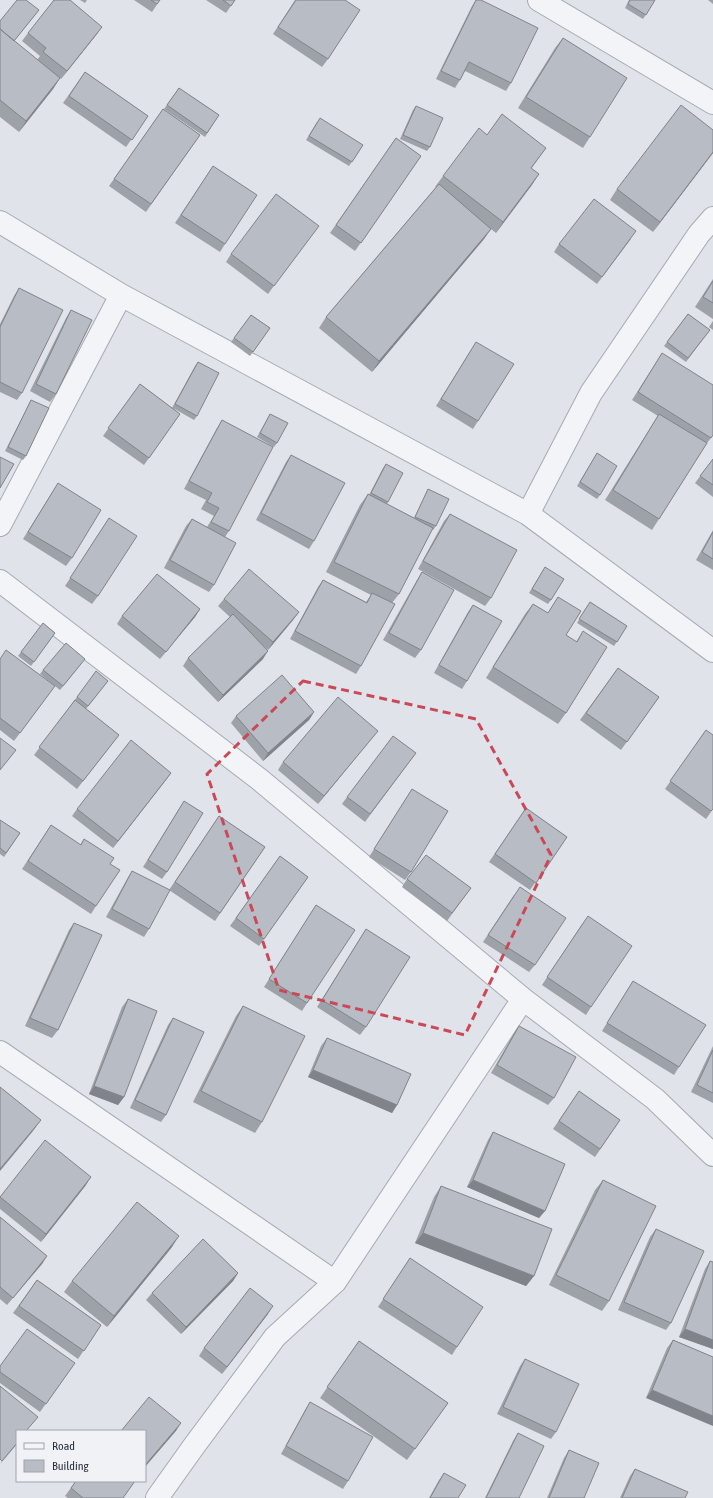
<svg xmlns="http://www.w3.org/2000/svg" width="713" height="1498" viewBox="0 0 713 1498" font-family="'Asap Condensed',sans-serif">
<style>
.lines{fill:none;stroke-linecap:round;stroke-linejoin:round}
.street-casing{stroke:#a5aab3;stroke-width:24}
.street{stroke:#f3f4f7;stroke-width:22}
.wall{fill:#9da2a9}
.shaded-wall{fill:#80848a}
.building{fill:#b7bcc5;stroke:#80848a}
.marked{fill:none;stroke:#cb4857;stroke-width:3;stroke-dasharray:8 5;stroke-linejoin:round}
</style>
<rect width="100%" height="100%" fill="#e0e3e9"/>
<g class="lines">
<g class="street-casing">
<path id="street" d="M539 0 713 103
M0 222 121 295 528 514 713 651
M528 514 591 393 699 234 713 218
M0 525 121 295
M0 581 259 779 523 999 655 1099 713 1155
M0 1052 335 1282
M157 1498 194 1446 275 1337 335 1282 523 999"/>
</g>
<use href="#street" class="street"/>
</g>
<path class="wall" d="M80 0H87L85 3Z
M134 0H160L152 12Z
M206 0H235L226 13Z
M295 0 328 59 322 67 273 34Z
M476 0H481L511 83 506 91 465 71 460 80 455 88 436 79 472 6Z
M629 0H655L643 19 625 8Z
M708 0H713V4Z
M39 10 14 41 37 60 40 56 22 41 28 33 97 34 61 79 60 78 53 89 19 132 0 117V21Z
M563 38 590 137 583 148 518 108 555 48Z
M85 72 148 116 126 147 63 103Z
M179 88 219 115 205 137 164 109Z
M416 106 430 147 427 151 400 139 413 110Z
M163 109 200 135 146 212 109 186Z
M317 122 363 145 349 166 306 140Z
M713 130V153L653 232 610 200 617 189Z
M487 135 546 148 531 169 539 174 496 233 491 229 484 239 372 372 319 328 326 317 436 187H435L443 176Z
M396 138 421 156 355 251 330 233Z
M213 166 225 244 220 252 175 223Z
M313 233 268 294 226 262 231 254Z
M631 239 597 284 554 252 559 244Z
M713 279V319L695 307Z
M19 288 22 393 17 400 0 392V324L14 296Z
M71 310 56 394 50 402 30 391 66 318Z
M688 314 710 330 686 362 664 346Z
M251 315 270 328 250 356 231 342Z
M713 321V330L709 327Z
M476 342 478 421 473 429 436 406Z
M662 353 713 435 705 446 659 519 652 530 605 500 652 425 658 416 632 400Z
M198 362 197 416 194 420 173 408 180 414 144 465 103 436 140 384 172 408 195 366Z
M31 400 26 456 23 460 5 451 29 404Z
M270 414 277 443 274 447 257 437Z
M222 420 229 531 225 537 214 585 209 592 164 568 186 526 192 519 207 527 214 516 201 509 206 500 184 489 217 428Z
M597 453 600 495 597 499 577 486Z
M291 455 314 541 309 549 256 520 286 462Z
M713 459V497L695 483Z
M386 464 388 502 387 504 414 518 426 493 428 489 436 526 433 530H432L399 594 392 603 361 666 356 674 290 639 318 587 323 580 366 602 371 595 326 572 360 505 368 494 369 495 383 468Z
M58 483 72 558 66 566 23 539Z
M450 514 491 598 485 606 418 569 444 521Z
M109 518 98 596 92 604 65 586Z
M713 530V570L696 560Z
M545 567 551 600 548 604 529 593Z
M422 572 421 650 415 658 383 640 417 580Z
M558 597 566 635 576 642 583 631 566 713 558 724 486 678 525 614 533 604 548 613Z
M224 599 299 612 293 620 268 650 259 642 263 659 218 702 183 666 188 658 230 617 218 606Z
M590 602 627 626 614 646 577 623Z
M473 605 467 681 462 689 434 673 468 612Z
M200 609 195 617 160 659 117 624 122 616Z
M43 623 55 633 31 666 18 656Z
M0 659 49 694 14 741 0 730Z
M82 663 60 690 40 674 43 670Z
M618 668 659 697 621 750 580 720Z
M108 681 86 709 119 735 77 789 34 755 74 701 77 697Z
M314 712 309 720 263 761 231 723 236 716Z
M706 730 713 809 706 819 665 789Z
M378 731 372 738 318 804 278 770 283 762Z
M416 753 365 822 342 804 347 797Z
M171 773 113 848 72 816 77 809Z
M412 789 411 872 405 880 369 857Z
M184 801 167 872 162 879 143 867Z
M526 808 567 837 530 890 489 862Z
M219 816 265 847 215 921 169 890Z
M0 820 20 833 4 857 0 854Z
M51 825 80 845 84 839 110 864 96 906 91 914 22 869Z
M280 856 308 877 259 946 230 926Z
M132 871 149 929 144 937 106 917 127 879Z
M407 879 471 888 447 921 402 887Z
M514 895 535 965 529 972 483 942Z
M316 905 307 1003 302 1011 264 987Z
M74 923 58 1030 52 1038 25 1026 69 930Z
M582 924 591 1007 586 1015 542 985Z
M366 929V1027L360 1035 317 1007Z
M633 981 679 1067 674 1075 602 1031Z
M128 999 124 1097 118 1105 89 1094 122 1007Z
M243 1006 262 1122 255 1133 193 1102 236 1016Z
M173 1018 166 1115 161 1122 130 1108 168 1025Z
M519 1026 554 1098 548 1105 491 1073 514 1033Z
M327 1038 397 1105 392 1113 308 1077 321 1046Z
M713 1046V1103L691 1092Z
M579 1091 620 1120 595 1157 553 1129Z
M493 1132 545 1211 539 1218 467 1187 488 1140Z
M603 1180 609 1301 602 1311 549 1285 595 1190Z
M86 1185 41 1242 0 1209V1196Z
M441 1186 534 1276 526 1286 415 1243 434 1197Z
M0 1217 47 1256 42 1264 7 1305 0 1299Z
M656 1229 671 1323 666 1330 618 1310 650 1237Z
M172 1247 107 1327 64 1292 72 1281Z
M410 1258 457 1347 452 1355 378 1307Z
M710 1261 713 1349 679 1337 705 1269Z
M238 1273 233 1281 181 1334 146 1300 152 1293Z
M37 1280 101 1325 78 1359 13 1313Z
M268 1314 222 1374 199 1356 204 1348Z
M673 1340 713 1357 646 1398 667 1348Z
M359 1341 448 1403 407 1460 320 1398Z
M525 1359 556 1432 551 1439 497 1414 520 1366Z
M75 1363 40 1412 0 1383V1366Z
M310 1402 348 1481 343 1489 281 1454 305 1410Z
M518 1433 519 1498H485L513 1441Z
M569 1450 584 1498H547L564 1458Z
M635 1469 685 1498H620L630 1476Z
M444 1473 458 1498H429L439 1480Z
M76 1481 123 1498H68L65 1496Z"/>
<path class="shaded-wall" d="M102 27 97 34 61 79 67 71Z
M60 78 53 89 19 132 26 121Z
M713 152V153L653 232 660 222Z
M539 174 532 185 496 233 503 222Z
M491 229 484 239 372 372 379 361Z
M200 609 195 617 160 659 166 652Z
M299 612 293 620 268 650 273 642Z
M268 651 263 659 218 702 223 695Z
M314 712 309 720 263 761 268 753Z
M378 731 372 738 318 804 324 796Z
M171 773 166 780 113 848 118 841Z
M313 1070 397 1105 392 1113 308 1077Z
M94 1086 124 1097 118 1105 89 1094Z
M41 1120 33 1131 0 1171V1169Z
M91 1177 86 1185 41 1242 46 1234Z
M473 1180 545 1211 539 1218 467 1187Z
M423 1233 534 1276 526 1286 415 1243Z
M179 1236 172 1247 107 1327 114 1316Z
M47 1256 42 1264 7 1305 13 1298Z
M238 1273 233 1281 181 1334 186 1327Z
M273 1306 268 1314 222 1374 227 1367Z
M685 1329 713 1340V1349L679 1337Z
M652 1390 713 1416V1426L646 1398Z
M181 1423 176 1431 145 1467 146 1464Z
M17 1443V1444L0 1464 2 1461Z"/>
<path class="building" d="M17 0H26L39 10 14 41 0 29V21Z
M54 0H70L102 27 67 71 43 52 46 48 28 33Z
M151 0H160L157 4Z
M223 0H235L231 6Z
M296 0H345L360 10 328 59 278 27Z
M476 0H481L538 28 511 83 469 62 460 80 441 71Z
M630 0H655L646 15 628 4Z
M0 29 60 78 26 121 0 100Z
M563 38 627 78 590 137 526 97Z
M85 72 148 116 132 140 69 96Z
M179 88 219 115 207 133 167 105Z
M681 105 713 130V152L660 222 617 189Z
M416 106 443 118 430 147 403 135Z
M163 109 200 135 151 204 114 179Z
M502 114 546 148 531 168 539 174 503 222 443 176 479 128 487 135Z
M320 118 363 145 352 162 309 136Z
M396 138 421 156 361 243 336 225Z
M213 166 257 195 225 244 181 215Z
M439 184 491 229 379 361 326 317Z
M276 194 319 226 274 286 231 254Z
M594 199 636 231 602 277 559 244Z
M713 281V303L703 297Z
M19 288 63 310 22 393 0 382V327Z
M71 310 92 320 56 394 36 384Z
M688 314 710 330 688 358 667 342Z
M251 315 270 328 253 352 234 338Z
M476 342 514 364 478 421 441 399Z
M662 353 713 385V435L711 438 638 392Z
M198 362 219 373 197 416 175 404Z
M140 384 180 414 149 458 108 428Z
M31 400 49 408 26 456 8 447Z
M270 414 288 423 277 443 260 433Z
M659 414 707 443 659 519 613 490Z
M222 420 273 447 229 531 211 522 219 508 207 502 212 493 189 481Z
M597 453 617 466 600 495 580 482Z
M291 455 345 483 314 541 261 513Z
M0 457 14 464 0 488Z
M713 459V485L700 476Z
M386 464 403 473 388 502 371 493Z
M58 483 101 510 72 558 28 532Z
M428 489 449 499 436 526 415 517Z
M368 494 433 528 399 594 334 562Z
M450 514 517 550 491 598 423 561Z
M109 518 137 536 98 596 70 578Z
M192 519 236 543 214 585 170 560Z
M713 532V559L702 552Z
M545 567 564 579 551 600 532 589Z
M249 569 299 612 273 642 224 599Z
M422 572 454 590 421 650 389 633Z
M157 574 200 609 166 652 122 616Z
M323 580 367 603 372 593 395 604 361 666 295 631Z
M558 597 581 611 566 635 577 642 583 631 607 647 566 713 493 667 533 604 548 613Z
M590 602 627 626 617 642 579 619Z
M473 605 502 621 467 681 439 665Z
M233 614 268 651 223 695 188 658Z
M43 623 55 633 34 662 21 652Z
M66 643 85 659 63 686 43 670Z
M6 650 55 686 20 733 0 718V659Z
M618 668 659 697 627 742 586 713Z
M96 671 108 681 88 706 77 697Z
M282 675 314 712 268 753 236 716Z
M338 697 378 731 324 796 283 762Z
M75 700 119 735 83 781 39 747Z
M706 730 713 735V809L711 811 670 781Z
M393 736 416 753 370 814 347 797Z
M0 738 16 750 0 770Z
M131 740 171 773 118 841 77 809Z
M412 789 448 811 411 872 374 849Z
M184 801 203 813 167 872 148 860Z
M526 808 567 837 536 883 495 854Z
M219 816 265 847 220 913 175 882Z
M0 820 20 833 6 853 0 848Z
M51 825 81 845 84 839 114 858 110 864 120 870 96 906 28 861Z
M426 855 471 888 452 913 407 879Z
M280 856 308 877 264 939 236 918Z
M132 871 170 890 149 929 112 909Z
M520 887 566 918 535 965 488 935Z
M316 905 355 930 307 1003 269 979Z
M588 916 632 946 591 1007 547 977Z
M74 923 102 935 58 1030 30 1018Z
M366 929 410 957 366 1027 322 1000Z
M633 981 706 1025 679 1067 607 1023Z
M128 999 157 1011 124 1097 94 1086Z
M243 1006 305 1036 262 1122 201 1091Z
M173 1018 204 1032 166 1115 135 1100Z
M519 1026 576 1057 554 1098 497 1065Z
M327 1038 411 1074 397 1105 313 1070Z
M713 1050V1093L697 1085Z
M0 1087 41 1120 0 1169Z
M579 1091 620 1120 600 1149 559 1121Z
M493 1132 565 1164 545 1211 473 1180Z
M45 1140 91 1177 46 1234 0 1197Z
M603 1180 656 1206 609 1301 556 1275Z
M441 1186 552 1229 534 1276 423 1233Z
M137 1202 179 1236 114 1316 72 1281Z
M0 1217 47 1256 13 1298 0 1287Z
M656 1229 704 1251 671 1323 624 1302Z
M203 1239 238 1273 186 1327 152 1293Z
M410 1258 483 1307 457 1347 383 1299Z
M710 1261 713 1262V1340L685 1329Z
M37 1280 101 1325 84 1351 19 1306Z
M250 1288 273 1306 227 1367 204 1348Z
M27 1329 75 1363 46 1404 0 1372V1366Z
M673 1340 713 1357V1416L652 1390Z
M359 1341 448 1403 415 1449 327 1387Z
M525 1359 579 1384 556 1432 503 1407Z
M0 1386 38 1417 26 1431H17V1443L2 1461 0 1459Z
M149 1397 181 1423 146 1464 145 1463V1431H121Z
M310 1402 373 1437 348 1481 286 1446Z
M518 1433 544 1446 519 1498H486Z
M569 1450 599 1463 584 1498H549Z
M635 1469 688 1492 685 1498H622Z
M444 1473 466 1485 458 1498H430Z
M76 1481H135L123 1498H83L71 1488Z"/>
<path class="marked" d="M303 681 476 719 551 855 465 1035 279 990 207 774Z"/>
<rect x="16" y="1430" width="130" height="52" fill="#f0f2f6" stroke="#a0a5ad"/>
<rect x="24" y="1443" width="20" height="6" fill="#f3f4f7" stroke="#a0a5ad"/>
<text x="52" y="1450" font-size="12" fill="#293140">Road</text>
<rect x="24" y="1460" width="20" height="12" fill="#b7bcc5" stroke="#a0a5ad"/>
<text x="52" y="1470" font-size="12" fill="#293140">Building</text>
</svg>
